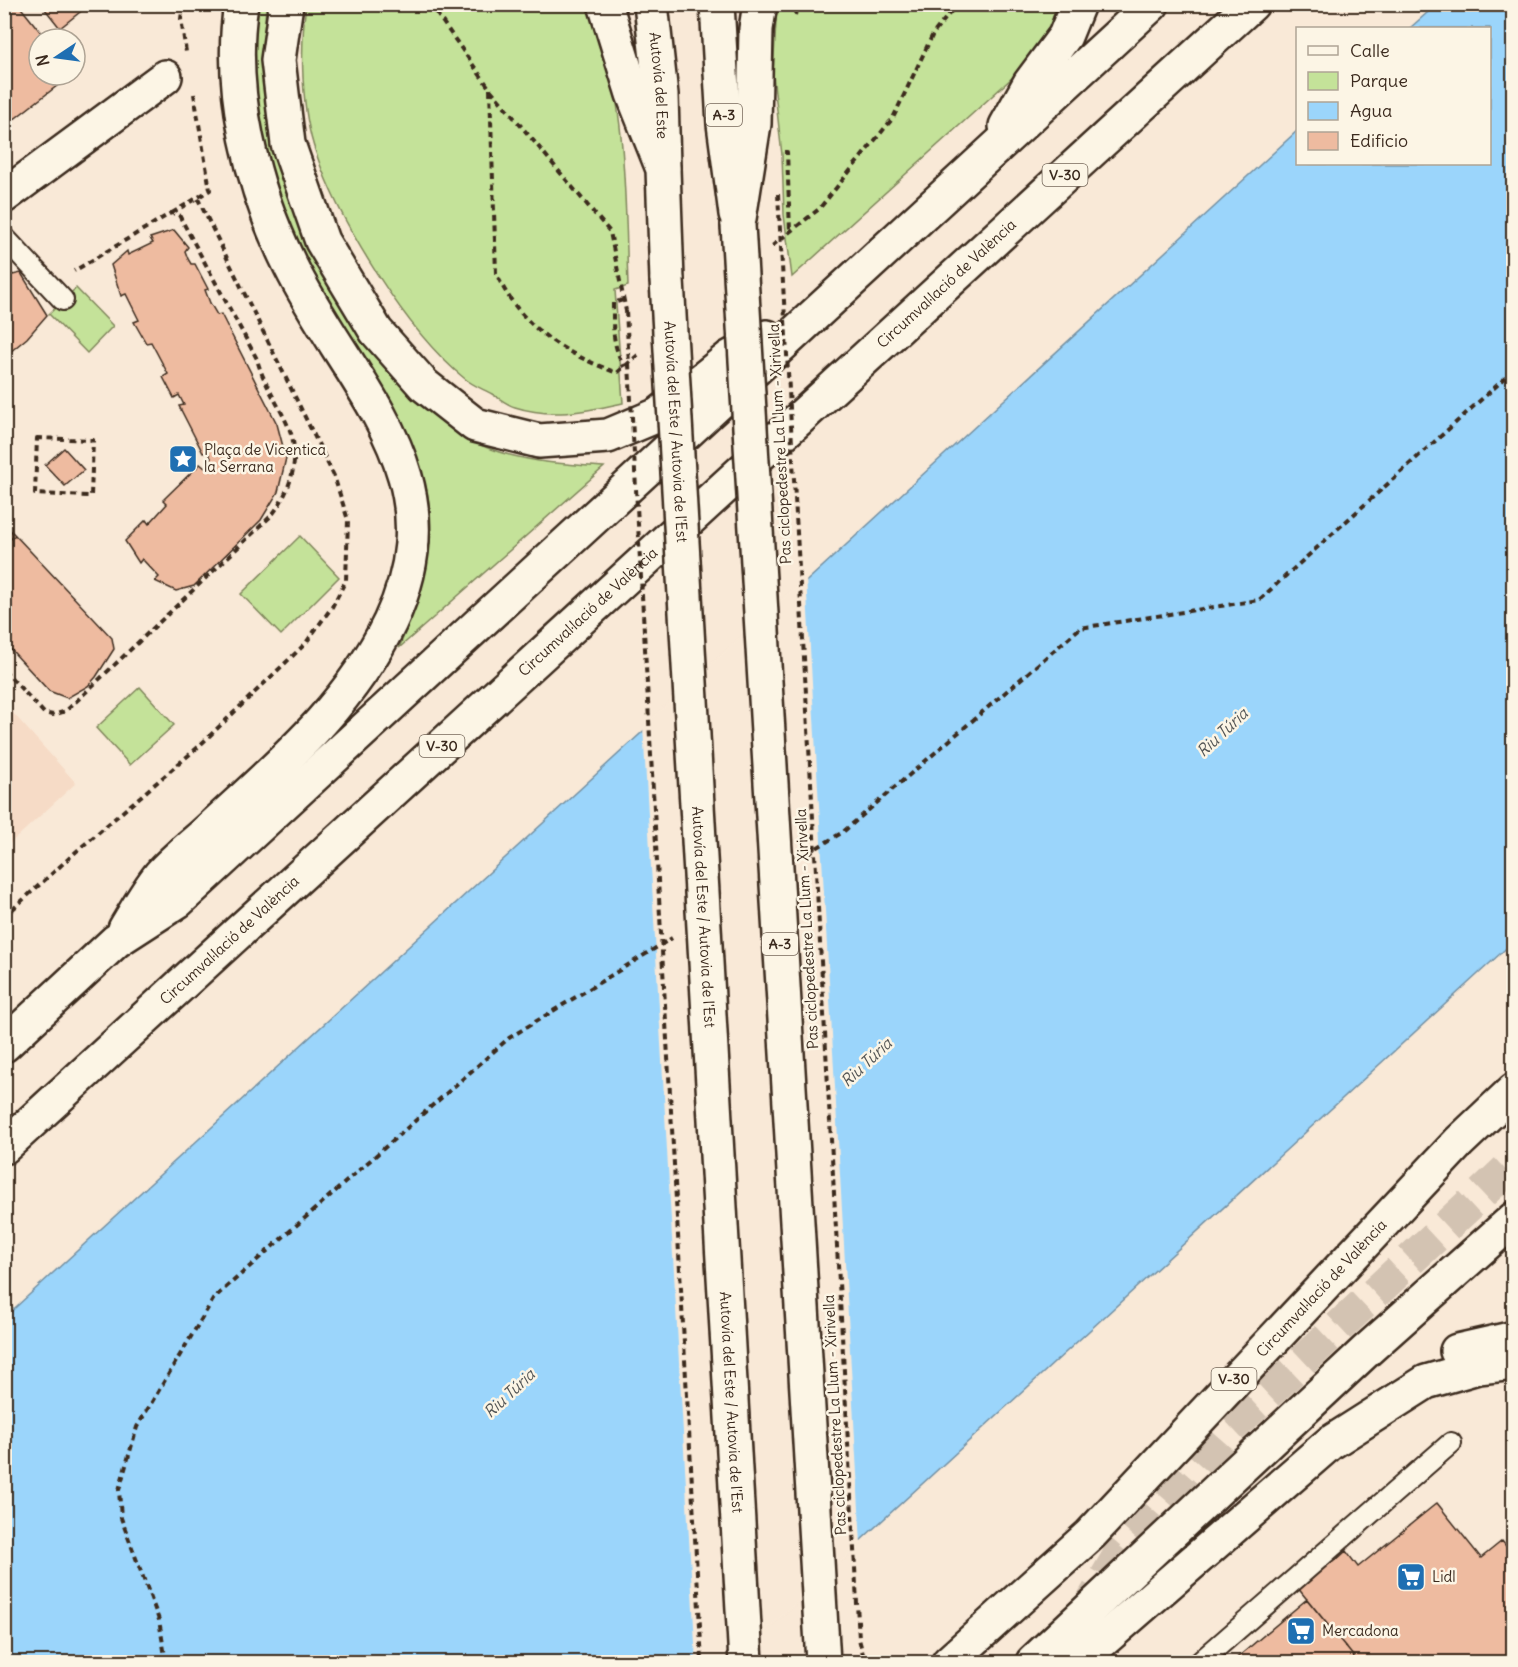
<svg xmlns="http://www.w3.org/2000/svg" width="1518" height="1667" viewBox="0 0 1518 1667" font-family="Delius,sans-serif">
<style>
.built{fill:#f6dbc6}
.green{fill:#c4e299;stroke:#80865c;stroke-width:1.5}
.water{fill:#9bd5fb;stroke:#7591a3;stroke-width:1.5}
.pier{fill:#f9e9d7}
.building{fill:#eebba0;stroke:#3b2a1e;stroke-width:1.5}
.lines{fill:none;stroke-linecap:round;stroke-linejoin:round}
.highway-tunnel{stroke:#d3c3b2;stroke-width:33;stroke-dasharray:33 16;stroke-linecap:butt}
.lane-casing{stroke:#3b2a1e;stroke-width:24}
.street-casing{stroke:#3b2a1e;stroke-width:38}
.primary-casing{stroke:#3b2a1e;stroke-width:38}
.highway-casing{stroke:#3b2a1e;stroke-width:38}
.path{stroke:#3b2a1e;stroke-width:4;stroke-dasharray:6 4.5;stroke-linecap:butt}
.lane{stroke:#fcf5e5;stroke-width:20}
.street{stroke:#fcf5e5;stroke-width:33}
.primary{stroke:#fcf5e5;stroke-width:33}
.highway{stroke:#fcf5e5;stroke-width:33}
.highway-bridge-casing{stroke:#3b2a1e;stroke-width:38;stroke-linecap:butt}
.path-bridge{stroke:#3b2a1e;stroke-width:4;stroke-dasharray:6 4.5;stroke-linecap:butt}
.highway-bridge{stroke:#fcf5e5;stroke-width:33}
.labels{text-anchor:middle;stroke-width:5;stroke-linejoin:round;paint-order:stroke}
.shield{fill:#fcf5e5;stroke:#75675a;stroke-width:1.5}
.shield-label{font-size:14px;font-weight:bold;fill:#3b2a1e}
.street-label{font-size:15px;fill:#3b2a1e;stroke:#fcf5e5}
.poi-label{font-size:15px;fill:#3b2a1e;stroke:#fcf5e5;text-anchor:start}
.water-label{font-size:16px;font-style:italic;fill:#535555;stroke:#fcf5e5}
</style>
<rect width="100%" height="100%" fill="#f9e9d7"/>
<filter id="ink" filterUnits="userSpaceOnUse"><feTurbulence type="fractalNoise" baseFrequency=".0167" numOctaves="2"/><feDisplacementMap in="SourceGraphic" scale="12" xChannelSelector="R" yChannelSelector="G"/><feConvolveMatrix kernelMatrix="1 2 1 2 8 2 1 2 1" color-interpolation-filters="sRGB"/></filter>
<g filter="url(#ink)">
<path class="built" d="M4 703 76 783 5 848H4Z"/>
<path class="green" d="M254 5H266C263 49 262 92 270 136 274 157 282 178 289 197 314 270 344 317 396 374 421 402 448 432 483 446 520 462 564 464 604 467L399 648C415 608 435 555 430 511 422 434 365 366 326 300 312 277 301 252 290 227 271 185 254 124 252 77 251 53 253 29 254 5Z
M306 5H589C627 85 625 197 628 286L615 290 623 403C586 411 552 419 515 407 507 405 499 398 492 394 483 389 472 385 464 378 407 332 339 222 316 153 301 111 300 48 306 5Z
M777 5H1056L1049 34 1013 77 792 277 784 215 782 155 773 74Z
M76 288 113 326 87 353 49 314Z
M300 536 339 577 281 635 241 594Z
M140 687 174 725 130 765 96 728Z"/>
<path class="water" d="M1436 5H1513V942L728 1662H5V1317L1297 131 1298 164H1490V28H1410Z"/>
<path class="pier" d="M806 577 861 1544 732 1662H696L643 726Z"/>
<path class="building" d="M4 4H18L46 39H39V75H71L4 127Z
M41 4H90L60 28Z
M174 230 188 247 185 251 188 259 191 264H195L208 289 205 290 210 303 217 315 221 314 277 424 286 458 278 492 261 520 194 586 176 591 155 581 159 577 142 559 139 563 125 541 146 520 149 524 167 504 163 500 200 464 205 468 211 458 208 452 203 453 179 406 184 405 179 395 174 398 163 377 168 374 151 342 146 343 134 322 139 320 126 294 121 296 111 265 127 251 128 255 153 243 150 238Z
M4 262 13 275 21 273 47 315 27 338 4 357Z
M64 448 84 470 65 486 45 465Z
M4 524 15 535 4 545Z
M15 535 112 638 114 649 96 677 88 686 67 698 49 691 4 642V545Z
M1437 1503 1481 1558 1502 1541 1514 1556V1662H1358L1297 1587 1334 1557 1336 1560 1346 1551 1358 1567Z
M1307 1599 1358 1662H1232Z"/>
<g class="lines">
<path class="highway-tunnel" d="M1057 1662 1122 1550 1223 1435 1514 1163"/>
<g class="lane-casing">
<path id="lane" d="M4 237 63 300
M1200 1662 1451 1443"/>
</g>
<g class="street-casing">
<path id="street" d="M4 196 165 77"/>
</g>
<g class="primary-casing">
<g id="primary">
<path id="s1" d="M651 4 661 95 663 167"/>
<path d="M717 4 724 124 736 214"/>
</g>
</g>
<g class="highway-casing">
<g id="highway">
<path d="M286 4 278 60 288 144 322 241 376 331 424 385 475 425 539 441 608 436 658 415 729 358 767 337"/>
<path d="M605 4 633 94 663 169 667 280"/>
<path d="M1006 126 1030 83 1065 36 1078 4"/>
<path d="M738 225 754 124 756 29 760 4"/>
<path d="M125 929C136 911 147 891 160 875 175 858 195 843 211 828 279 765 349 707 390 622 460 474 350 388 290 265 252 188 228 90 241 4"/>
<path d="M4 1045 116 941 178 901 1152 4"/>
<path id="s2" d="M4 1147 1252 4"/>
<path d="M1457 1351 1514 1338"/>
<path id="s3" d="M949 1662 1090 1535 1459 1142 1514 1090"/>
<path d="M1033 1662 1367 1350 1514 1219"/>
<path d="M1078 1662 1330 1443 1426 1382 1478 1367 1514 1363"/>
</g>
</g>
<path class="path" d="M183 4 181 19 186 52
M430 4 490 89 610 232 626 311
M795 15 798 4
M490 89 496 273C521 328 562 352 617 373L638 355
M784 152H787L790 231
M172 213 210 190 194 94
M772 246 819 209 893 118 933 34 957 4
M623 300 613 303C613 329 612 344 624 367
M37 438 93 440 91 496 35 494Z
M4 670 44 713 53 715 66 711 271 516C291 492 302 455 288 426 278 403 263 383 257 359L179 215 171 213 74 271
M808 853 843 832 1080 628 1259 600 1514 370
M4 917 78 850 197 748 305 644 332 607 346 580 348 520 334 476 198 199
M166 1662 159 1620 121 1518 119 1490 137 1427 214 1298 509 1038 672 938"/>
<use href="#lane" class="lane"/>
<use href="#street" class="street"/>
<use href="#primary" class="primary"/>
<use href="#highway" class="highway"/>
<g class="highway-bridge-casing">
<g id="highway-bridge">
<path d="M738 225 823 1662"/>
<path id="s4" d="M667 280 746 1662"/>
</g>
</g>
<path class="path-bridge" d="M778 194 859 1639 865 1662
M626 311 702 1662"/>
<use href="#highway-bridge" class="highway-bridge"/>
</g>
</g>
<defs>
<g id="sight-square" transform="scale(1.5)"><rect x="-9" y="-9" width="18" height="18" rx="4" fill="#1f6fb2" stroke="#fcf5e5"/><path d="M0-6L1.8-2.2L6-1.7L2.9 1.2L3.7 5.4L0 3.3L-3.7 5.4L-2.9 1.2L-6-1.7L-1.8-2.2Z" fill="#fff"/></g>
<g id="supermarket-square" transform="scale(1.5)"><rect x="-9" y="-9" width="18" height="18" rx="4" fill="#1f6fb2" stroke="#fcf5e5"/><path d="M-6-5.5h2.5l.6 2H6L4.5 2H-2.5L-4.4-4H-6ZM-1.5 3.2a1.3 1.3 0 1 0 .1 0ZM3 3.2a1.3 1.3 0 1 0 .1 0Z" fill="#fff"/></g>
</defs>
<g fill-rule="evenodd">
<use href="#sight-square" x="183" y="459"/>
<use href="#supermarket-square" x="1411" y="1577"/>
<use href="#supermarket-square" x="1301" y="1631"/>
</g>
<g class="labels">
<g class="shield">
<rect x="706" y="104" width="36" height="22" rx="4.5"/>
<rect x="1042.5" y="164" width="45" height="22" rx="4.5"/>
<rect x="419.5" y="735" width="45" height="22" rx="4.5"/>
<rect x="762" y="933" width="36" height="22" rx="4.5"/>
<rect x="1211.5" y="1368" width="45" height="22" rx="4.5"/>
</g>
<g class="shield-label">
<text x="724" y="120">A-3</text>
<text x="1065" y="180">V-30</text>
<text x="442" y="751">V-30</text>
<text x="780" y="949">A-3</text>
<text x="1234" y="1384">V-30</text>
</g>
<g class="street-label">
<text dy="5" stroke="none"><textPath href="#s1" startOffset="82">Autovía del Este</textPath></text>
<text dy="5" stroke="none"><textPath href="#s2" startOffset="1278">Circumval·lació de València</textPath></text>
<text dy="5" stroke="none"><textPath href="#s4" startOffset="152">Autovía del Este / Autovia de l'Est</textPath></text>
<text transform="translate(780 444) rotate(-93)" y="5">Pas ciclopedestre La Llum - Xirivella</text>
<text dy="5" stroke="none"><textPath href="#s2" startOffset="792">Circumval·lació de València</textPath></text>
<text dy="5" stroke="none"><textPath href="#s4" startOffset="638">Autovía del Este / Autovia de l'Est</textPath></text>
<text transform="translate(807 929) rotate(-93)" y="5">Pas ciclopedestre La Llum - Xirivella</text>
<text dy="5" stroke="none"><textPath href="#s2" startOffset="306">Circumval·lació de València</textPath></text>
<text dy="5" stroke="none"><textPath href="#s3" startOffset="528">Circumval·lació de València</textPath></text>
<text dy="5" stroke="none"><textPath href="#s4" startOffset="1124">Autovía del Este / Autovia de l'Est</textPath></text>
<text transform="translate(835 1415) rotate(-93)" y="5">Pas ciclopedestre La Llum - Xirivella</text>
</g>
<g class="poi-label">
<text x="204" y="455">Plaça de Vicentica<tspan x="204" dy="17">la Serrana</tspan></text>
<text x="1432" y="1582">Lidl</text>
<text x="1322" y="1636">Mercadona</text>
</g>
<g class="water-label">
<text transform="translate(1222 732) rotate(-43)" y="6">Riu Túria</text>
<text transform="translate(866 1062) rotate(-43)" y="6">Riu Túria</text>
<text transform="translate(509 1393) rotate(-43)" y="6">Riu Túria</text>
</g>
</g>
<rect width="1518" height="1667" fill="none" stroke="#fcf5e5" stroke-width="24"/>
<rect x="12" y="12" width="1494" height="1643" fill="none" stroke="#3b2a1e" stroke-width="2" filter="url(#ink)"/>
<rect x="1296" y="27" width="195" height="138" fill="#fcf5e5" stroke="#afa495" stroke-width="1.5"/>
<rect x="1308" y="46" width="30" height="9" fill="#fcf5e5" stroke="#afa495" stroke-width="1.5"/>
<text x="1350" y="57" font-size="18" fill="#3b2a1e">Calle</text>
<rect x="1308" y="72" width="30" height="18" fill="#c4e299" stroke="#afa495" stroke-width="1.5"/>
<text x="1350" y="87" font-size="18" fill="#3b2a1e">Parque</text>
<rect x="1308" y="102" width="30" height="18" fill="#9bd5fb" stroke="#afa495" stroke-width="1.5"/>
<text x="1350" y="117" font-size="18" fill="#3b2a1e">Agua</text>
<rect x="1308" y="132" width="30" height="18" fill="#eebba0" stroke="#afa495" stroke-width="1.5"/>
<text x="1350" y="147" font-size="18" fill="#3b2a1e">Edificio</text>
<g transform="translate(57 57) rotate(257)"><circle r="28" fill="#fcf5e5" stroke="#afa495" stroke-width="1.5"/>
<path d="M0-4.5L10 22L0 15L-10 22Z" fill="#1f6fb2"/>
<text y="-9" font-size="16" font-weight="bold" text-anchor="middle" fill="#3b2a1e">N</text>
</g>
</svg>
